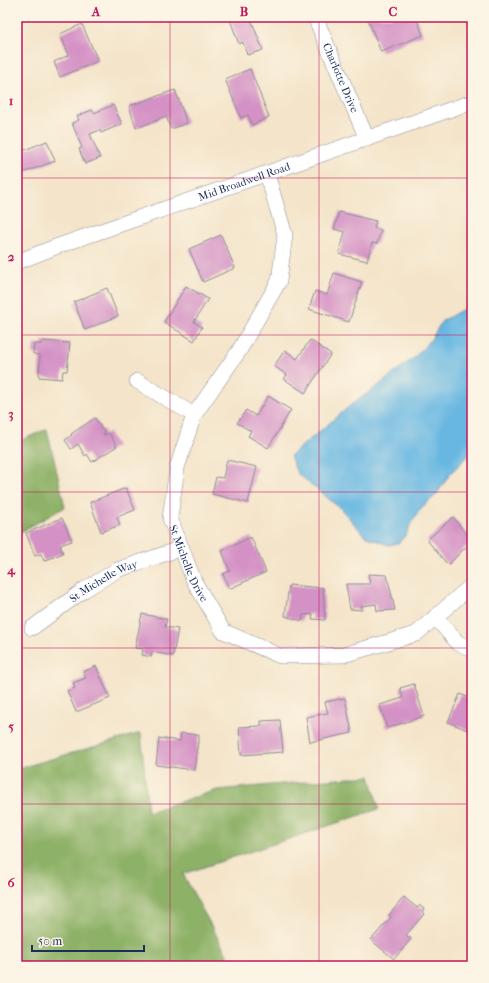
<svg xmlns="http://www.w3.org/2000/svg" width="489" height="983" viewBox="0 0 489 983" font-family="'IM FELL French Canon',serif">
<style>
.forest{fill:#8db166;stroke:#547062}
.water{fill:#68b7e2;stroke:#4273a0}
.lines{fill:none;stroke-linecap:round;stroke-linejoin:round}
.stream{stroke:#68b7e2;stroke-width:4.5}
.building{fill:#d491c5}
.minor-casing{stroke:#888a94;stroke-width:16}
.minor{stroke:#fff;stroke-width:15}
.grid{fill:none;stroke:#c2185b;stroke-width:1;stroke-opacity:0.55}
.labels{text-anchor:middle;stroke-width:3.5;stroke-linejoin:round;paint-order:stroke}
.street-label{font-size:11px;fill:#1b2f5e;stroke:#fcf5e5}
.neatline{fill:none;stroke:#c2185b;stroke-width:1.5}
.grid-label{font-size:13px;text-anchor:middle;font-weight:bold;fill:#c2185b}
</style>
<rect width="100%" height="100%" fill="#fcf5e5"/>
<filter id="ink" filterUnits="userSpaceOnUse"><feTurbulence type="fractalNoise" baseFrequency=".025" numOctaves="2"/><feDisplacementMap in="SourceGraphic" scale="8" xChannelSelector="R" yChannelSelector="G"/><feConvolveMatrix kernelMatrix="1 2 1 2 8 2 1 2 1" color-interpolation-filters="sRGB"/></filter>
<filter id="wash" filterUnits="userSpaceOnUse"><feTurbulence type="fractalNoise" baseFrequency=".012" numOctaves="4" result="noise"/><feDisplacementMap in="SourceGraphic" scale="16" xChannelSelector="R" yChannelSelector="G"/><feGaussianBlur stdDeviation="0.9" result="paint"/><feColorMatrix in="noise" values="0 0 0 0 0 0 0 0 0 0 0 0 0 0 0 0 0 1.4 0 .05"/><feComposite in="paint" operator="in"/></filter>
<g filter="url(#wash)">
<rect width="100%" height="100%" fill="#f4e4c9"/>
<path class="forest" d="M47 429 65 507 17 534V442Z
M141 733 148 812 217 790 370 776 379 809 183 874 233 966H17V769Z"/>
<path class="water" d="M471 305 472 452 450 474 436 495 421 508 411 524 406 535 399 543 389 545 366 537 341 509 297 473 290 456 350 406 383 382 415 357 432 338 442 321Z"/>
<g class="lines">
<path class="stream" d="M17 960 22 966"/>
</g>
<g id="blocks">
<path class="building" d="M229 17H250L263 50 247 55 243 42 239 44Z
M367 17H416L423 35 381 52Z
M82 24 98 61 60 77 54 62 69 55 60 34Z
M250 69 269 117 252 125 248 115 241 118 225 79Z
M175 90 187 123 171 129 166 116 158 119V120L136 128 129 106Z
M113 105 122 124 101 133 100 130 90 134 100 158 85 164 79 149 82 148 72 123 79 120 77 116 92 110 94 113Z
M47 141 55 161 17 175V160L19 159 17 153Z
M339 212 376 221 374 228 381 230 377 244 372 243 367 261 339 254 345 232 334 229Z
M221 235 235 268 203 282 189 249Z
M334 273 362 282 349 322 309 309 315 291 327 295Z
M186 286 208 299 194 322 202 327 194 341 164 322Z
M107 288 118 316 85 330 74 302Z
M310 340 331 354 305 393 284 379 287 375 274 366 285 350 297 359Z
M42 341 70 343 67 371H63L62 379 39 377 40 355 33 354 34 344H42Z
M268 396 291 410 268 448 248 436 251 431 237 423 246 410 256 416Z
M95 418 101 428H100L101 430 103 429 105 433 103 434 104 435 109 433 117 446 92 462 87 454 85 456 78 444 71 449 65 440 72 435 71 434Z
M227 460 257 467 248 503 212 494 216 477 223 478Z
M126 488 135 510 117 517 120 525 101 532 90 502Z
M453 517 472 541 448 565 427 540Z
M62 518 72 541 60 545 63 553 44 561 41 554 35 556 26 533Z
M251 537 266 572 229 589 223 574 230 571 222 551Z
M368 574 387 575 395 610 377 611 376 604 361 606 362 610 350 609 346 584H370Z
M289 585 323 588 325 620 312 619 313 614 303 615 302 621 285 616Z
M142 614 167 619 165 627 178 629 173 656 152 652 151 657 142 655 143 649 135 648Z
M96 666 110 698 76 712 67 691 75 688 73 683 86 678 83 672Z
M414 684 424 716 387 728 380 705 403 698 400 688Z
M460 694 472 699V732L448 722Z
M345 698 352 733 310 742 306 717 328 713 325 702Z
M280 720 283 752 241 755 239 727 261 726V721Z
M181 733 199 735 194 770 156 765 159 738 180 741Z
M404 897 417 908 419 905 424 909 422 912 424 914 406 935 411 939 394 959 371 940 391 917 389 915Z"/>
</g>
</g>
<g filter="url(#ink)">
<use href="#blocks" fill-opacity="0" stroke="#888a94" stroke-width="1"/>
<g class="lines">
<g class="minor-casing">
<g id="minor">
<path id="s1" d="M315 17 367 139"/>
<path id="s2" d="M267 174 285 235 279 281 239 351 194 415 177 468 170 518 194 581 223 631 280 656 343 655 416 634 472 585"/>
<path id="s3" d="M17 262 58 246 472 102"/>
<path d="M137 381 194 415"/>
<path d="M435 617 458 643 472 649"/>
<path id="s4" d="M32 628 84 590 117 570 182 548"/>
</g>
</g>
<use href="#minor" class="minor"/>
</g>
</g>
<path class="grid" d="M170 17V966M319 17V966M17 178H472M17 335H472M17 492H472M17 648H472M17 804H472"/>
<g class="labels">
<g class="street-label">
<text dy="4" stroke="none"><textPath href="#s1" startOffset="66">Charlotte Drive</textPath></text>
<text dy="4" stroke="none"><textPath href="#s3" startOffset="241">Mid Broadwell Road</textPath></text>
<text dy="4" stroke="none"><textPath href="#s2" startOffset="424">St Michelle Drive</textPath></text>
<text dy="4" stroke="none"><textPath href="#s4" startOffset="86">St Michelle Way</textPath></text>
</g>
</g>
<rect width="489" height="983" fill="none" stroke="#fcf5e5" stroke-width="44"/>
<path d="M32 945v6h112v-6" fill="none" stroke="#1b2f5e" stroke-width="2"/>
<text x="38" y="945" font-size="12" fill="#1b2f5e" stroke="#fcf5e5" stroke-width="3" paint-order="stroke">50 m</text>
<rect x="22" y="22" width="445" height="939" class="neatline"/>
<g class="grid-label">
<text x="96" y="16">A</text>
<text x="244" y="16">B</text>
<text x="393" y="16">C</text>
<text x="11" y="105">1</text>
<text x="11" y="261">2</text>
<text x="11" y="418">3</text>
<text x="11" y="574">4</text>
<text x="11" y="731">5</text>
<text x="11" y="887">6</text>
</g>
</svg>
